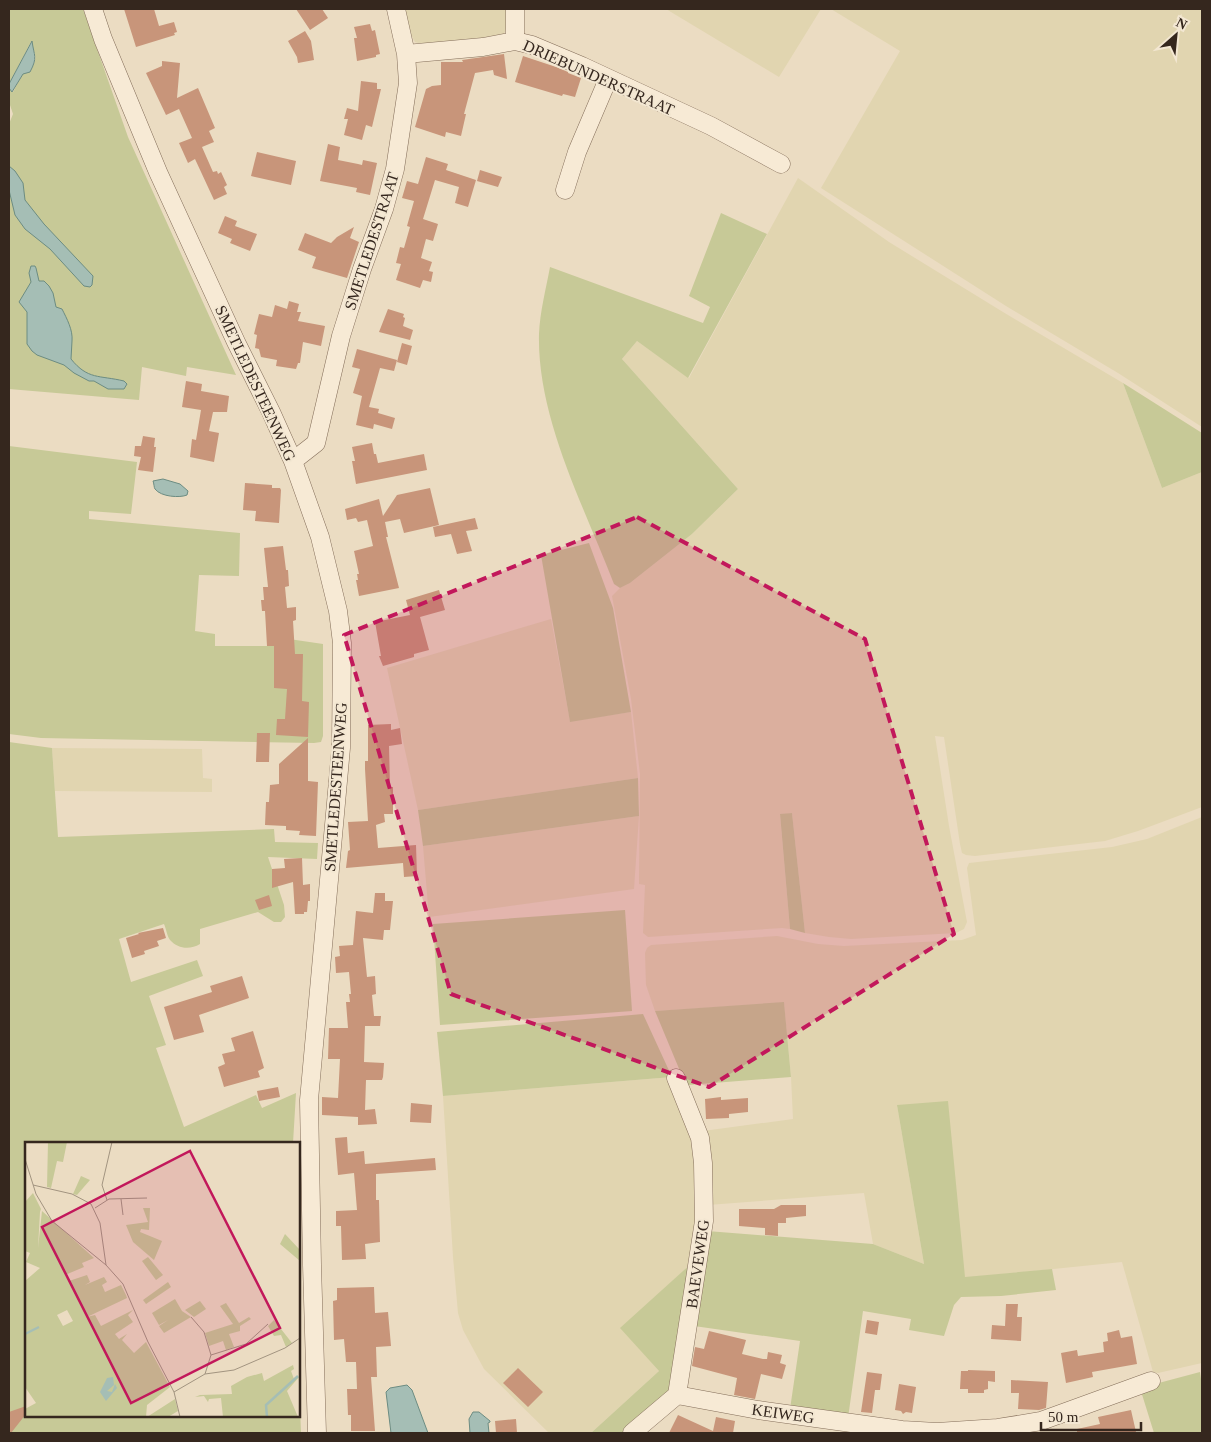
<svg xmlns="http://www.w3.org/2000/svg" width="1211" height="1442" viewBox="0 0 1211 1442" font-family="'Times New Roman',serif">
<style>
.farmland{fill:#e1d5b0}
.green{fill:#c7c997}
.water{fill:#a5beb5;stroke:#6c8c82}
.building{fill:#c8957a}
.lines{fill:none;stroke-linecap:round;stroke-linejoin:round}
.minor-casing{stroke:#846e5a;stroke-width:19}
.minor{stroke:#f7ead5;stroke-width:18}
.marked{fill:#c2185b;fill-opacity:0.2;stroke:#c2185b;stroke-width:4;stroke-dasharray:10 6;stroke-linejoin:round}
.labels{text-anchor:middle;stroke-width:4;stroke-linejoin:round;paint-order:stroke}
.street-label{font-size:16px;fill:#35271e;stroke:#f3e7d2}
.inset-river{fill:none;stroke:#a5beb5;stroke-width:2.5}
.inset-road{fill:none;stroke:#a29480;stroke-width:1}
.view{fill:#c2185b;fill-opacity:0.15;stroke:#c2185b;stroke-width:2.5}
.inset-edge{fill:none;stroke:#35271e;stroke-width:2.5}
</style>
<rect width="100%" height="100%" fill="#ebdcc2"/>
<path class="farmland" d="M402 9H510L509 21 504 34 493 38 426 45 415 42 410 33Z
M666 9H821L779 77Z
M831 9H1202V427L1118 373 1006 306 821 188 900 51Z
M798 178 889 242 1003 312 1123 383 1162 488 1202 472V807L1138 831 1105 841 975 856 966 855 962 853 960 844 944 737 935 736 949 826 967 922 964 929 956 933 851 939 829 937 805 933 792 813 780 815 790 929 782 928 648 937 643 933 645 885 639 884 640 774 631 699 612 596 620 588 630 583 692 534 738 489 622 359 637 341 689 378Z
M551 619 570 721 631 712 638 778 418 810 387 668Z
M52 748 202 749 203 778 212 779V792L55 791Z
M639 816 634 889 429 917 423 846Z
M1202 817V1363L1158 1373 1153 1372 1122 1262 965 1278 897 1105 924 1264 873 1244 864 1193 708 1205 703 1131 793 1119 791 1077 784 1003 655 1011 646 985 645 953 647 948 651 945 777 936 818 944 844 946 962 940 976 935 967 868 969 863 1112 847 1147 839Z
M672 1077 698 1151 694 1261 621 1328 659 1371 591 1433H549L484 1369 463 1330 458 1313 453 1257 443 1096Z"/>
<path class="green" d="M9 9H83L128 137 236 375 187 367 186 376 142 367 139 400 9 389V124L13 114 9 102V88L13 92 23 73 30 72C38 57 36 57 31 42L9 84Z
M721 213 767 234 688 378 637 341 622 359 738 489 692 534 630 583 620 588 614 584C584 506 537 418 539 334 540 311 546 289 550 267L703 323 710 307 689 296Z
M1123 383 1202 433V472L1162 488Z
M9 446 137 462 131 514 89 511V519L240 533 239 576 199 575 195 631 215 634V646H281L289 639 323 644V736L321 742 314 743 41 738 9 734Z
M589 543 613 608 631 712 570 722 541 555Z
M9 742 52 748 58 837 274 829 275 842 318 843 317 859 268 857 284 905 285 917 281 922H274L258 912 200 929V944C190 950 178 949 170 940 167 936 166 928 164 924L119 939 131 982 197 960 203 976 149 996 166 1045 156 1048 184 1127 256 1095 262 1108 296 1093 293 1143H26V1416H299V1381L301 1433H9Z
M638 778 639 816 423 846 418 810Z
M792 813 805 933 790 929 780 814Z
M625 910 632 1011 440 1025 433 924Z
M784 1002 791 1077 688 1085 685 1083 655 1011Z
M643 1014 672 1077 443 1096 437 1032Z
M948 1101 965 1277 1052 1269 1056 1290 1001 1296 961 1297 954 1305 944 1336 909 1330 911 1319 863 1311 848 1418 790 1409 800 1341 694 1326 707 1231 873 1244 924 1264 897 1105Z
M694 1261 670 1394 627 1433H591L659 1371 620 1328Z
M1200 1372 1202 1386V1433H1154L1140 1388Z"/>
<path class="water" d="M32 41C34 56 38 57 30 72L23 74 12 92 9 88V84Z
M9 166 15 171 23 183 25 200 44 224 93 276 92 285 90 287 84 286 50 249 25 229 15 215 9 190Z
M31 266H35L36 268 39 281H44L49 286 53 293 56 307 62 309C67 319 73 330 72 341 72 347 71 353 71 359 88 380 99 375 124 381L127 384 124 389H108L94 381H89L74 373 64 365 37 355 32 351 27 344V312L19 302 31 282 29 273Z
M163 479 180 484 188 491 187 495C180 498 161 497 155 489 154 488 154 483 153 481Z
M407 1385 412 1390 428 1433H391L386 1392 390 1388Z
M473 1412H479L490 1421V1422L488 1423 489 1433H470L469 1419Z"/>
<path class="building" d="M124 9H154L159 26 174 22 177 32 174 33 175 35 136 47Z
M296 9H322L328 18 310 30Z
M370 24 372 31 375 30 380 54 376 55V57L357 61 354 38H357L354 27Z
M305 31 311 41 314 60 298 63 297 57 288 41Z
M504 54 507 79 494 75 493 70 475 73 464 114H466L461 136 446 132 445 137 415 127 426 89 432 86 441 85V62H463L462 60Z
M523 56 556 67 568 72V73L581 78 575 97 563 94 562 96 515 82Z
M162 61 180 63 177 98 198 88 215 128 209 131 214 142 202 147 213 172 217 171 218 174 221 172 227 185 224 187 227 194 214 200 195 159 188 163 179 143 192 138 179 109 166 115 146 73 162 66Z
M361 81 377 83V89H381L372 127 366 125 362 140 344 135 348 119H344L347 108 358 111Z
M328 144 340 147 338 160 358 164 362 165 363 160 377 163 370 195 356 192 357 188 320 181Z
M257 152 296 161 291 185 251 176Z
M426 157 448 164 446 170 476 180 468 207 455 203 459 187 435 180 423 219 438 224 433 241 426 239 421 258 432 262 429 271 433 272 431 282 423 280 420 288 396 280 401 264 396 263 400 247 404 248 410 227 407 226 414 201 402 198 407 181 418 184Z
M480 170 502 177 498 187 477 181Z
M225 216 237 221 235 226 257 234 250 251 230 243 232 239 218 233Z
M354 227 350 238 359 242 347 278 312 268 316 257 298 250 305 233 331 243 337 237Z
M289 301 299 304 297 312H301L298 321 325 326 321 346 303 342 300 363H298L296 369 276 366 277 360 261 357 259 349 255 348 257 335 254 334 259 314 272 317 275 305 287 309Z
M388 309 404 314 403 317 405 318 403 326 413 330 410 340 379 332Z
M402 343 412 346 407 365 397 362Z
M357 349 397 360 394 371 380 368 369 407 379 409 378 413 395 418 392 429 374 424 373 429 356 425 362 396 353 393 360 369 352 367Z
M186 381 202 384 201 391 229 396 227 412H213L209 431 219 433 214 462 190 457 192 439 196 440 201 410 182 407Z
M143 436 155 438 154 447H156L153 472 138 470 141 457 134 456 135 446H141Z
M372 443 374 454H376L378 463 424 454 427 470 356 484 352 461H355L352 447Z
M245 483 272 485V488H280L281 490 279 523 255 521 256 511 243 510Z
M430 488 439 525 404 533 400 519 385 522 388 537H386L399 588 359 596 356 580H358L357 574H359L354 551 373 546 367 520 358 522 356 518 347 520 345 509 379 499 383 516 397 495Z
M475 518 478 529 466 531 472 551 457 554 451 534 435 537 433 527Z
M283 546 286 570H288L289 586 285 587 287 608 296 607V620L293 621 295 654H303L302 701 309 702 308 737 276 735 277 719H285L287 689 274 688V646H267L265 611H262L261 600H264L263 587H268L264 548Z
M439 590 445 610 420 617 429 650 414 654V657L383 666 379 656H381L375 622 410 615 406 600Z
M391 724V730L400 728 402 744 389 746 390 787H393V814H384L385 822 376 825 378 848 416 845 417 876 404 877 403 863 346 868 348 851 350 850 348 822 368 821 365 769V761H368V725Z
M257 733H270L269 762H256Z
M308 738V781L318 782 316 836 299 835 300 831 286 830V826L265 825 266 802H269L270 785 279 784V764Z
M302 858 303 885 310 884V901H308L307 912H304V914H295L293 882 272 888V869L285 868 284 859Z
M375 893H385V901H393L390 930H384L383 940 363 938 367 977 375 976 376 994 372 995 374 1016H381L380 1026H365L364 1062 384 1063 383 1077 382 1080H366L365 1110 375 1109 377 1124 358 1125V1117L322 1115V1097L338 1098 340 1059H328L329 1028H348L346 1002H350L349 994H351L349 972 336 973 335 957 340 956 339 946 353 945 356 911 373 913Z
M269 895 272 906 259 910 255 900Z
M163 928 166 938 157 941 159 946 144 951 145 954 132 958 126 938 139 934 138 933Z
M242 976 249 998 199 1015 204 1032 174 1040 164 1007 212 992 210 986Z
M253 1031 264 1068 258 1071 260 1077 224 1087 218 1067 225 1064 222 1054 235 1051 231 1038Z
M278 1087 280 1097 259 1101 257 1091Z
M721 1097V1100L748 1098V1112L729 1114V1118L706 1119 705 1099Z
M411 1103 432 1105 431 1123 410 1122Z
M347 1137 348 1153 364 1151 365 1164 435 1158 436 1170 376 1174V1200H379L380 1242 365 1244 366 1259 342 1260 341 1226H336V1211L357 1210 354 1173 338 1175 335 1138Z
M781 1205H806V1216L786 1218V1223H778V1236L765 1235V1228L739 1226V1209H774Z
M374 1287 375 1313 388 1312 391 1346 376 1347 377 1377H371L375 1431H351V1415H348L347 1389H357L356 1362H346L344 1339 334 1340 333 1301 337 1300V1288Z
M1006 1304H1018L1017 1317H1022L1021 1341 991 1339 992 1325 1005 1326Z
M867 1320 879 1322 877 1335 865 1333Z
M1119 1330 1121 1338 1132 1336 1137 1364 1092 1372 1093 1377 1066 1383 1061 1353 1077 1350 1078 1356 1104 1352 1103 1342 1108 1341 1107 1333Z
M709 1331 746 1340 742 1354 763 1359H767L768 1352 782 1355 780 1363 786 1365 782 1379 761 1374 755 1399 734 1395 737 1378 692 1366 695 1347 704 1349Z
M518 1368 543 1392 528 1407 503 1383Z
M968 1370 995 1371V1382L988 1381V1389L984 1390V1393H968V1389H960L961 1371H968Z
M867 1372 882 1374 880 1390H875L872 1413 861 1412Z
M1011 1380 1048 1382 1046 1408 1039 1410 1018 1409 1019 1393H1011Z
M899 1384 916 1387 912 1413 906 1412 903 1414 901 1411 895 1410Z
M26 1406V1414L11 1433H9V1412Z
M1131 1410 1136 1432 1077 1433V1429L1100 1424 1098 1417Z
M678 1415 713 1431 716 1417 735 1421 733 1433H669Z
M516 1419 517 1433H496L495 1421Z"/>
<g class="lines">
<g class="minor-casing">
<path id="minor" d="M93 9 103 39 158 172 236 342 271 412 293 461 320 537 338 611 342 643 341 748 309 1100 312 1265 317 1433
M515 9V41
M406 54 483 47 515 41 532 45 582 66 711 126 781 164
M565 190 577 152 608 79
M293 461 316 443 341 336 362 269 384 209 395 169 408 83 406 54 396 9
M677 1395 758 1410 902 1430 937 1432 998 1428 1041 1421 1151 1381
M632 1433 677 1395 704 1221 703 1163 700 1138 676 1078"/>
</g>
<use href="#minor" class="minor"/>
</g>
<path class="marked" d="M637 517 865 639 954 934 709 1087 451 994 344 635Z"/>
<g class="labels">
<g class="street-label">
<text transform="translate(599 77) rotate(24)" y="6">DRIEBUNDERSTRAAT</text>
<text transform="translate(371 241) rotate(-72)" y="6">SMETLEDESTRAAT</text>
<text transform="translate(256 383) rotate(65)" y="6">SMETLEDESTEENWEG</text>
<text transform="translate(335 787) rotate(-86)" y="6">SMETLEDESTEENWEG</text>
<text transform="translate(697 1264) rotate(-82)" y="6">BAEVEWEG</text>
<text transform="translate(783 1413) rotate(8)" y="6">KEIWEG</text>
</g>
</g>
<g transform="translate(25 1142)">
<rect width="275" height="275" fill="#ebdcc2"/>
<path d="M23 0H42L38 20 32 19 26 46 22 45ZM56 34 65 38 52 53 48 52ZM8 51 16 67 15 70 13 106 17 69 69 116 57 121 59 125 40 133 44 139 62 133 65 140 60 143 79 135 82 140 77 143 80 150 96 143 101 153 102 156 62 175 70 173 76 184 108 168 103 173 108 180 90 192 94 197 102 192 97 198 109 211 121 200 145 245 122 263 121 275H0V267L11 261 0 245V139L15 126 1 120 5 111 0 109V60ZM42 168 48 179 38 184 32 173ZM118 66H125L124 88 116 87 115 90 137 99 129 118 108 100 101 83 123 80ZM260 92 275 108V119L255 102ZM123 115 138 133 131 138 117 119ZM143 140 146 145 121 162 118 158ZM150 157 157 169 166 175 139 191 134 184 143 178 134 183 127 171ZM175 159 181 167 169 175 160 168ZM201 161 214 181 224 175 226 177 215 184V189L204 192 209 205 201 208 198 199 184 204 180 191 208 182 195 164ZM249 178 267 201 261 205 256 193 249 194 243 184ZM268 223 269 227 266 229 269 237 274 235 262 249 273 275H198L196 256 184 257 183 260 179 254 170 255 175 253 207 252 206 244 222 235 237 231 239 239ZM150 257 153 269 143 275H122Z" fill="#c7c997" fill-rule="evenodd"/>
<path d="M88 235 89 243 82 249 87 250 90 242 92 246 81 259 75 250 82 236Z" fill="#a5beb5"/>
<path class="inset-river" d="M0 192 14 185M242 275 241 263 273 234"/>
<path class="inset-road" d="M0 17 11 52 27 79 81 123 98 142 123 200 149 250 155 275M8 43 47 52 66 62 75 81 81 123M96 57 98 73M82 58 77 43 87 0M70 66 84 57 122 56M166 175 179 190 186 213 180 232M186 213 221 202 243 182M149 250 180 232 209 228 260 206 275 196"/>
<path class="view" d="M165 9 255 186 106 261 17 85Z"/>
<rect width="275" height="275" class="inset-edge"/>
</g>
<rect width="1211" height="1442" fill="none" stroke="#35271e" stroke-width="20"/>
<g transform="translate(1176 35) rotate(27)" stroke="#f3e7d2" stroke-width="4" paint-order="stroke">
<path d="M0-4L9 19L0 12L-9 19Z" fill="#35271e"/>
<text y="-8" font-size="14" font-weight="bold" text-anchor="middle" fill="#35271e">N</text>
</g>
<path d="M1041 1422v8h100v-8" fill="none" stroke="#35271e" stroke-width="2.5"/>
<text x="1048" y="1422" font-size="15" fill="#35271e" stroke="#f3e7d2" stroke-width="4" paint-order="stroke">50 m</text>
</svg>
